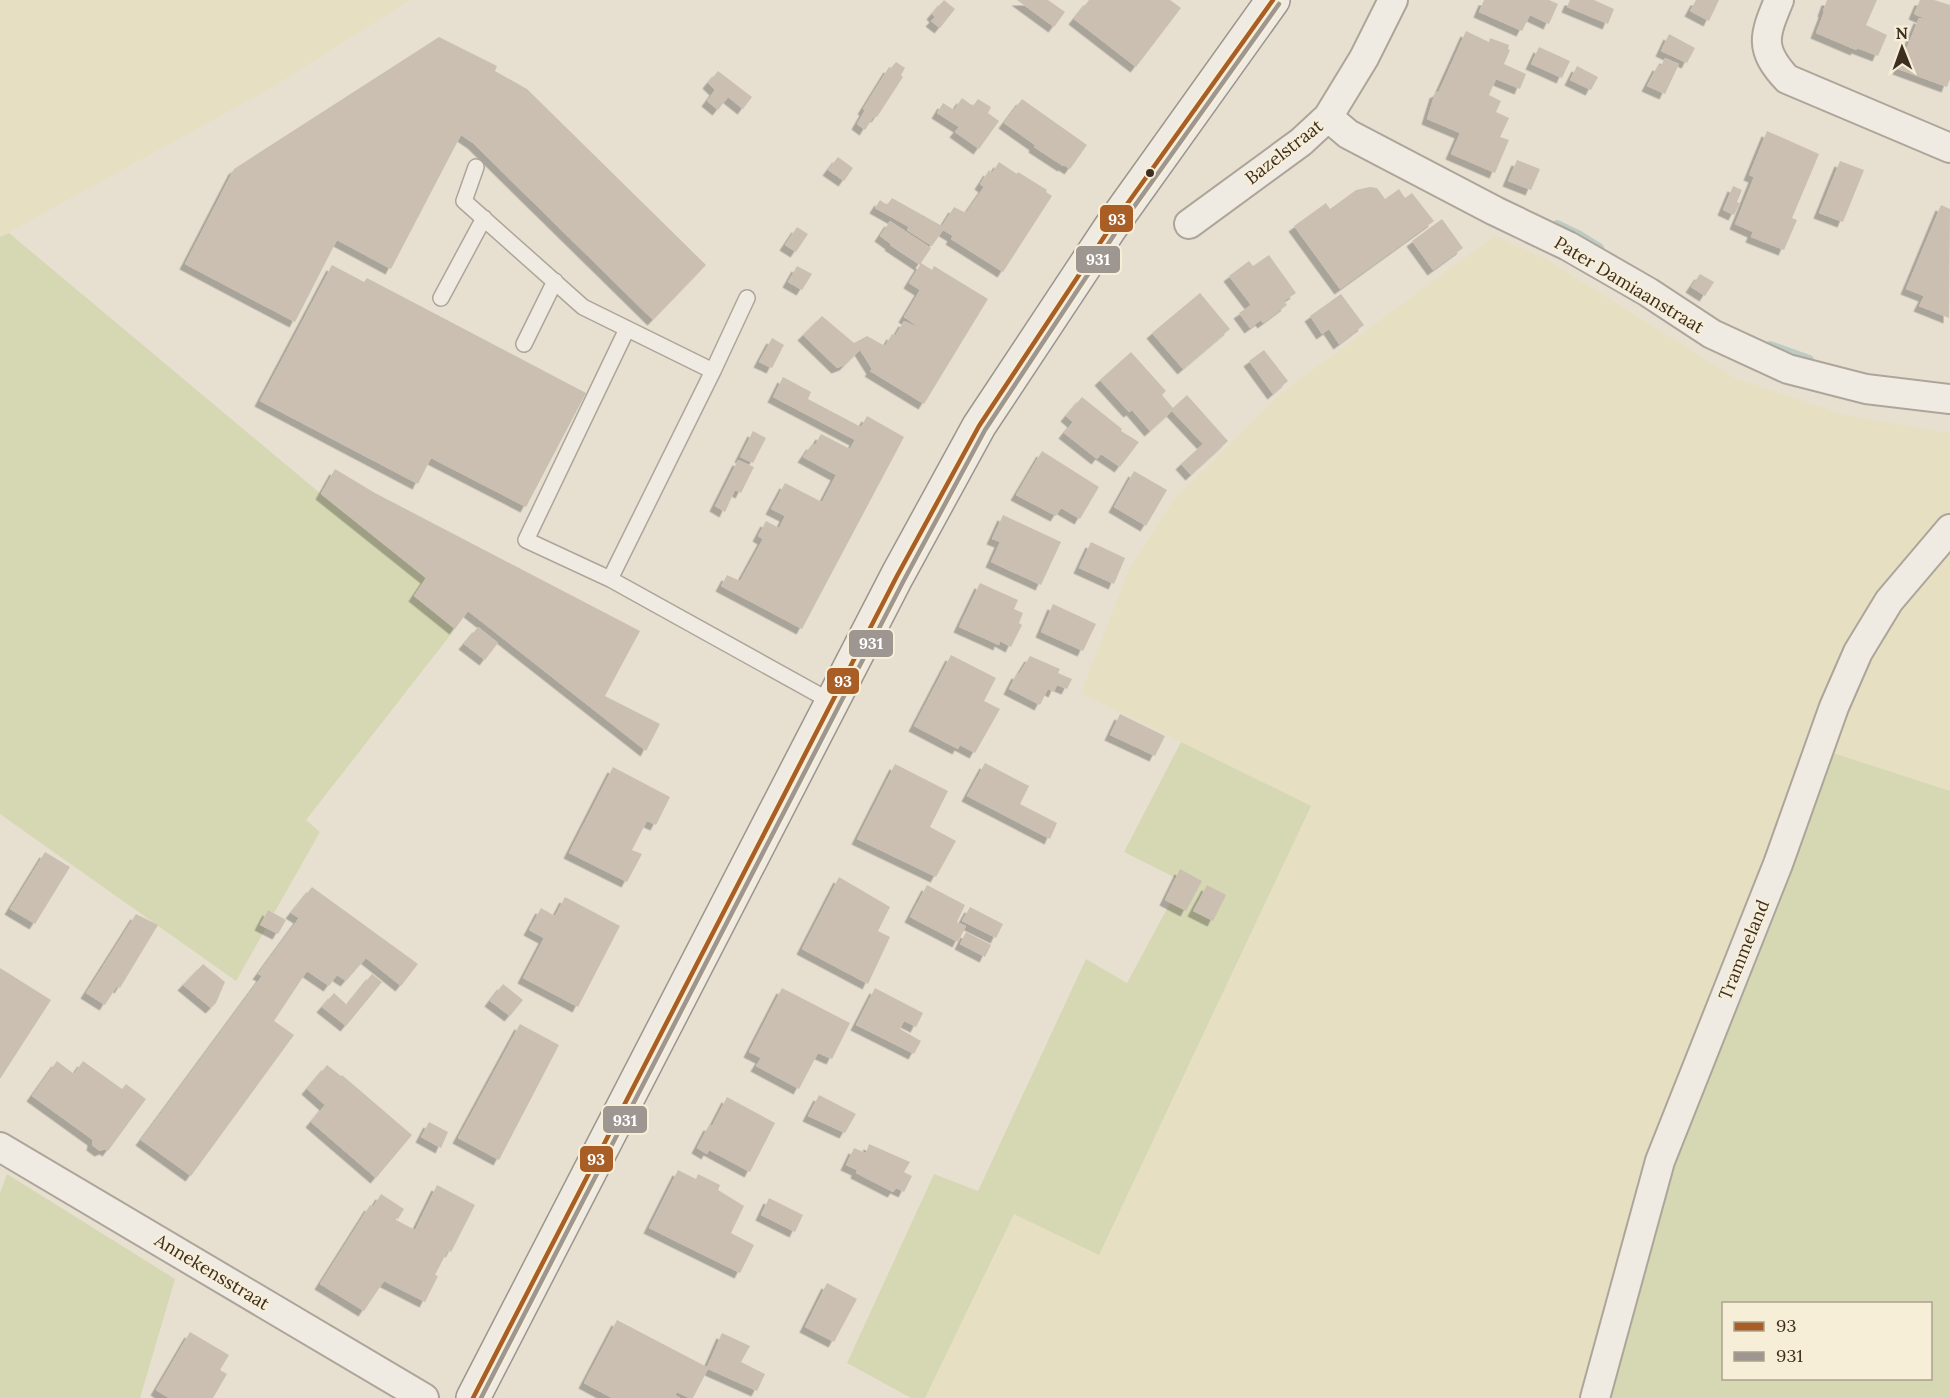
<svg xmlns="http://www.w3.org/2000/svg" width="1950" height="1398" viewBox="0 0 1950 1398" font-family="Lora,serif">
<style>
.farmland{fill:#e6dfc2}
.green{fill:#d6d7b3;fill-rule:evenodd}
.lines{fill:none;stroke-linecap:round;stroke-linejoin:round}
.stream{stroke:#bcccc2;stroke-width:10}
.building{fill:#cbbfb2;filter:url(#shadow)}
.lane-casing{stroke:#ada599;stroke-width:18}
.street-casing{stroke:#ada599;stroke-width:32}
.secondary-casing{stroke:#9c958a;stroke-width:36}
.lane{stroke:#efebe3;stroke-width:15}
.street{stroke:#efebe3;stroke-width:28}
.secondary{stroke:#efebe3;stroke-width:33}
.bus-1-casing{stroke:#f7eed8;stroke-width:9}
.bus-2-casing{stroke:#f7eed8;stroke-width:9}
.bus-1{stroke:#a85e24;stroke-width:4.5}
.bus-2{stroke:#9e9690;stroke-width:4.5}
.bus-dot{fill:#3d2e20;stroke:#f7eed8;stroke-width:2}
.labels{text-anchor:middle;stroke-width:4.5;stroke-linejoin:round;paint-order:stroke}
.street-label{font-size:18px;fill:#3d2e20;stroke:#f7eed8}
.line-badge{stroke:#f7eed8;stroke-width:2}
.badge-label{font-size:16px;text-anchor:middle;font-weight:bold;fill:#fff}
</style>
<defs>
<filter id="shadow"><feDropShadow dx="-5.5" dy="5.5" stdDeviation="0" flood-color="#0004"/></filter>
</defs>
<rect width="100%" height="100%" fill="#e7e0d1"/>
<path class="farmland" d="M0 0H410L271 88 0 237Z
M1494 236 1546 259 1735 378 1845 415 1950 433V791L1830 752 1711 1003 1625 1227 1585 1398H925L1014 1214 1100 1254 1311 806 1081 693 1129 569 1175 498 1280 394Z"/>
<path class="green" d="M9 233 321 494 426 578 414 596 455 629 306 820 320 832 274 913 268 910 260 925 266 928 236 981 0 814V237Z
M1181 742 1311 806 1099 1255 1014 1214 925 1398H911L847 1363 934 1174 978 1191 1086 959 1127 983 1182 881 1124 852Z
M1830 752 1950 791V1398H1585L1625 1227 1711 1003ZM1724 1304H1930V1378H1724Z
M7 1174 175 1279 140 1398H0V1193Z"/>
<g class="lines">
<path class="stream" d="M1557 225 1578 235 1599 248
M1770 346 1809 360"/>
</g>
<path class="building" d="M944 0 955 9 940 28 931 21 935 17 932 14Z
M1017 0H1048L1065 12 1054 27Z
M1089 0H1170L1181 8 1136 67 1074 19Z
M1484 0H1549L1558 4 1549 24 1530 15 1522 31 1479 12Z
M1570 0H1594L1614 9 1608 24 1567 7Z
M1696 0H1719L1709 21 1690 11Z
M1827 0H1877L1866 25 1887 35 1878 56 1857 48 1856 50 1816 33 1824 12 1823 11Z
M1920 0H1934L1950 5V79L1947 87 1898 69 1919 18 1928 20 1914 14Z
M1466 31 1489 42 1490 38 1509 45 1508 49 1510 50 1504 64 1526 74 1520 89 1496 79 1489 95 1501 101 1496 112 1509 118 1500 137 1509 140 1495 173 1451 154 1460 133 1427 119 1435 93 1439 91Z
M1669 34 1695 48 1687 63 1661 51Z
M439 37 497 66 495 71 527 89 706 265 653 320 473 143 461 135 391 269 337 240 295 322 185 264 234 169Z
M1539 47 1570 61 1562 78 1531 64Z
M1665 58 1679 64 1665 94 1647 86 1658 65 1661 66Z
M896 62 905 68 901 75 903 77 877 117 874 116 865 130 857 124 865 110 863 109 889 67 891 68Z
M1577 66 1598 77 1591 90 1570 80Z
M718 71 752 97 743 109 728 97 718 110 707 101 715 90 708 83Z
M962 98 973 106 978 99 991 107 988 113 999 121 979 149 955 132 959 127 937 113 943 103 954 110Z
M1022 99 1087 145 1070 169 1064 165 1063 166 1034 147 1035 145 1004 123Z
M1767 131 1819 154 1792 218 1797 220 1784 250 1751 237 1753 232 1735 224 1754 177 1749 175Z
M838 157 853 168 844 181 828 170Z
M1517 160 1540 169 1531 190 1508 181Z
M1840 161 1864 170 1843 222 1819 213Z
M999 162 1017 174 1018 172 1047 190 1046 192 1052 196 1003 272 951 239 953 236 943 230 932 246 907 230 909 227 875 208 880 200 887 205 892 198 942 226 954 207 966 213 984 187 980 184 989 170 992 173Z
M1733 186 1742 190 1737 202 1740 203 1734 215 1723 210Z
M1370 187 1377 188 1385 199 1399 189 1405 198 1412 193 1434 221 1340 289 1294 226 1326 203 1330 209 1356 190Z
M1941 205 1950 209 1949 318 1919 306 1924 296 1906 289Z
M1442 219 1463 248 1433 270 1412 241Z
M890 221 931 248 921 263 932 270 934 266 988 299 924 404 870 371 872 369 860 350 845 365 837 368 803 335 822 316 854 343 867 336 885 346 892 334 895 336 904 321 920 328 904 317 920 290 909 283 920 265 890 245 891 244 880 236Z
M797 227 808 234 796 252 785 245Z
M1269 255 1296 293 1284 301 1287 305 1263 323 1261 320 1250 328 1239 313 1251 305 1229 276 1249 261 1253 266Z
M332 265 364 282 367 278 586 393 526 507 431 458 418 484 260 401Z
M797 266 812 274 802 290 788 282Z
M1700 274 1714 282 1705 296 1691 287Z
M1200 293 1230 329 1183 369 1152 333Z
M1341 294 1364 325 1339 344 1329 329 1322 334 1310 316Z
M772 338 784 345 772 368 759 362Z
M1264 350 1288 381 1273 394 1249 361Z
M1131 352 1166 391 1162 395 1173 408 1187 395 1228 441 1191 475 1181 464 1203 444 1172 411 1150 431 1132 410 1129 412 1100 380Z
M783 377 811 392 808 399 861 427 867 416 904 437 802 629 721 586 727 575 740 581 763 539 758 536 766 521 779 528 785 516 771 509 785 483 822 502 836 475 803 457 812 444 815 445 821 434 850 449 855 440 773 397Z
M1082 397 1122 429 1121 431 1139 442 1120 467 1101 454 1097 459 1064 433 1073 422 1066 416Z
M753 431 766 438 753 463 740 457Z
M1042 451 1099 487 1080 519 1061 508 1056 516 1016 495Z
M738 460 754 467 741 493 735 490 725 512 715 506Z
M335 469 375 493 640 631 605 696 660 724 646 751 468 611 455 629 414 596 426 578 321 494Z
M1134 471 1167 490 1146 526 1114 507Z
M1003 515 1061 542 1041 585 991 562 1000 542 992 539Z
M1091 542 1125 558 1114 584 1079 568Z
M980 583 1018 600 1014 609 1023 613 1019 623 1022 625 1011 647 1000 641 999 645 959 627Z
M1053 604 1096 624 1083 651 1041 632Z
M478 627 498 643 485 660 464 644Z
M951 655 996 678 984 701 1000 709 975 753 960 745 958 749 914 726Z
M1030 656 1060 669 1058 673 1072 679 1067 689 1057 685 1054 692 1048 689 1040 705 1009 689 1017 673 1019 674Z
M1120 714 1165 736 1155 756 1110 735Z
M985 763 1029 786 1020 804 1057 823 1050 839 967 796Z
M895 764 948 791 930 827 956 841 936 877 857 839Z
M613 767 670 797 656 825 647 821 632 850 642 854 627 882 569 853Z
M45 852 70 867 35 924 10 909Z
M1180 869 1202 881 1186 911 1165 900Z
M839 877 890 907 878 931 890 937 868 984 802 949Z
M927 885 965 905 957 922 966 926 958 942 910 917Z
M1207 885 1226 895 1213 921 1193 911Z
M312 887 418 964 401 986 366 958 346 981 337 975 329 986 307 971 274 1021 294 1035 191 1176 141 1140 262 976 258 974 299 918 291 913Z
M565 897 620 926 578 1007 523 978 544 938 529 930 541 908 555 916Z
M970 907 1003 924 996 938 962 921Z
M268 910 286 920 278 934 260 925Z
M136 914 158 925 120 988 117 986 105 1005 86 993Z
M966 932 991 945 985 957 960 944Z
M203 964 225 982 216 1003 211 1008 183 985Z
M0 968 51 1000 0 1079Z
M372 974 382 982 346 1026 322 1007 334 993 347 1005Z
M503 984 523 1000 510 1016 490 1001Z
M782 988 850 1023 832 1059 818 1053 799 1089 756 1066 761 1058 749 1052Z
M875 988 923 1013 916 1027 904 1021 900 1029 921 1041 914 1054 856 1025Z
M520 1024 559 1045 499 1160 458 1138Z
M57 1061 74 1074 83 1061 122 1089 126 1084 146 1099 108 1151 105 1149 100 1151 92 1145 93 1140 32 1096Z
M327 1065 341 1076 342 1075 412 1135 376 1178 311 1122 325 1105 307 1089Z
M819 1095 856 1114 845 1133 808 1116Z
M727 1097 775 1123 750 1172 709 1150 707 1154 697 1148 709 1125 712 1126Z
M429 1122 448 1132 441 1148 421 1137Z
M869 1144 910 1162 904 1172 912 1176 904 1192 896 1188 893 1192 856 1173 857 1170 846 1165 854 1148 866 1153Z
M678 1170 696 1179 698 1174 720 1185 718 1190 744 1206 731 1233 754 1245 740 1273 649 1228Z
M437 1185 475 1205 451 1252 448 1250 435 1275 438 1276 425 1302 384 1281 364 1311 320 1284 370 1205 373 1207 381 1194 404 1209 398 1219 387 1215 415 1230Z
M769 1198 803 1215 795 1232 761 1215Z
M827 1283 857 1299 834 1342 805 1327Z
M617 1320 707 1367 722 1333 750 1346 741 1362 765 1374 757 1391 708 1369 693 1398H689L677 1392 675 1395 680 1398H612L584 1383Z
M190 1332 229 1355 220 1370 227 1374 213 1398H169L156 1390Z"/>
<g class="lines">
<g class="lane-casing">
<path id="lane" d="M476 167 464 201 583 307 713 371 610 579 832 702
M441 298 484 218
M524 344 555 281
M713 371 747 298
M610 579 526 540 627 329"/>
</g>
<g class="street-casing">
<path id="street" d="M1779 0C1764 36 1759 49 1787 79L1950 148
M1328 117 1348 134 1495 211 1568 246 1648 292 1712 334 1788 369 1866 389 1950 399
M1189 224 1301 142 1328 117 1364 58 1393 0
M0 1147 424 1398
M1595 1398 1660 1161 1778 864 1834 707 1858 652 1889 601 1950 529"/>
</g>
<g class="secondary-casing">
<path id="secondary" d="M473 1398 897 576 979 426 1110 228 1273 0"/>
</g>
<use href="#lane" class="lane"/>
<use href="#street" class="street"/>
<use href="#secondary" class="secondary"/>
<g class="bus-1-casing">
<path id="bus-1" d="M473 1398 897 576 979 426 1110 228 1273 0"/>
</g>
<g class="bus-2-casing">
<path id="bus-2" d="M481 1398 904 580 985 430 1116 232 1279 4"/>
</g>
<use href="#bus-1" class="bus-1"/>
<use href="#bus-2" class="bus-2"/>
</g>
<circle class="bus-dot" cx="1150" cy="173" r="5"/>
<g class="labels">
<g class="street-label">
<text transform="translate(1284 152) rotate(-38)" y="6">Bazelstraat</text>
<text transform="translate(1629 285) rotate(31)" y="6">Pater Damiaanstraat</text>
<text transform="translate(1744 950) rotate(-68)" y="6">Trammeland</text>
<text transform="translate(212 1272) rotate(31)" y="6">Annekensstraat</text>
</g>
</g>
<g class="line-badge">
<rect x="1099" y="204" width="35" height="29" rx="6" fill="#a85e24"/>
<rect x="1075" y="245" width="46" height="29" rx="6" fill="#9e9690"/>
<rect x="848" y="629" width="46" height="29" rx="6" fill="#9e9690"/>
<rect x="826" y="667" width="34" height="28" rx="6" fill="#a85e24"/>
<rect x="602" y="1105" width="46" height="29" rx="6" fill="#9e9690"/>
<rect x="579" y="1145" width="35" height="28" rx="6" fill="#a85e24"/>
</g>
<g class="badge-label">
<text x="1117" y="225">93</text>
<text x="1098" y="265">931</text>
<text x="871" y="649">931</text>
<text x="843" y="687">93</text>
<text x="625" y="1126">931</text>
<text x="596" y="1165">93</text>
</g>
<rect x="1722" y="1302" width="210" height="78" fill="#f7eed8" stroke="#ada18e" stroke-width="1.5"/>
<rect x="1734" y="1322" width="30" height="9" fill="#a85e24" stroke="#ada18e" stroke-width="1.5"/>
<text x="1776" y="1332" font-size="18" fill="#3d2e20">93</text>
<rect x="1734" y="1352" width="30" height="9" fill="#9e9690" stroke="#ada18e" stroke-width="1.5"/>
<text x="1776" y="1362" font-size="18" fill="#3d2e20">931</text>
<g transform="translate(1902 48) rotate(359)" stroke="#f7eed8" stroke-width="4.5" paint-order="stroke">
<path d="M0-4.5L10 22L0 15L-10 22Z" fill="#3d2e20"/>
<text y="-9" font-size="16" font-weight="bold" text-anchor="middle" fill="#3d2e20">N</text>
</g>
</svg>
